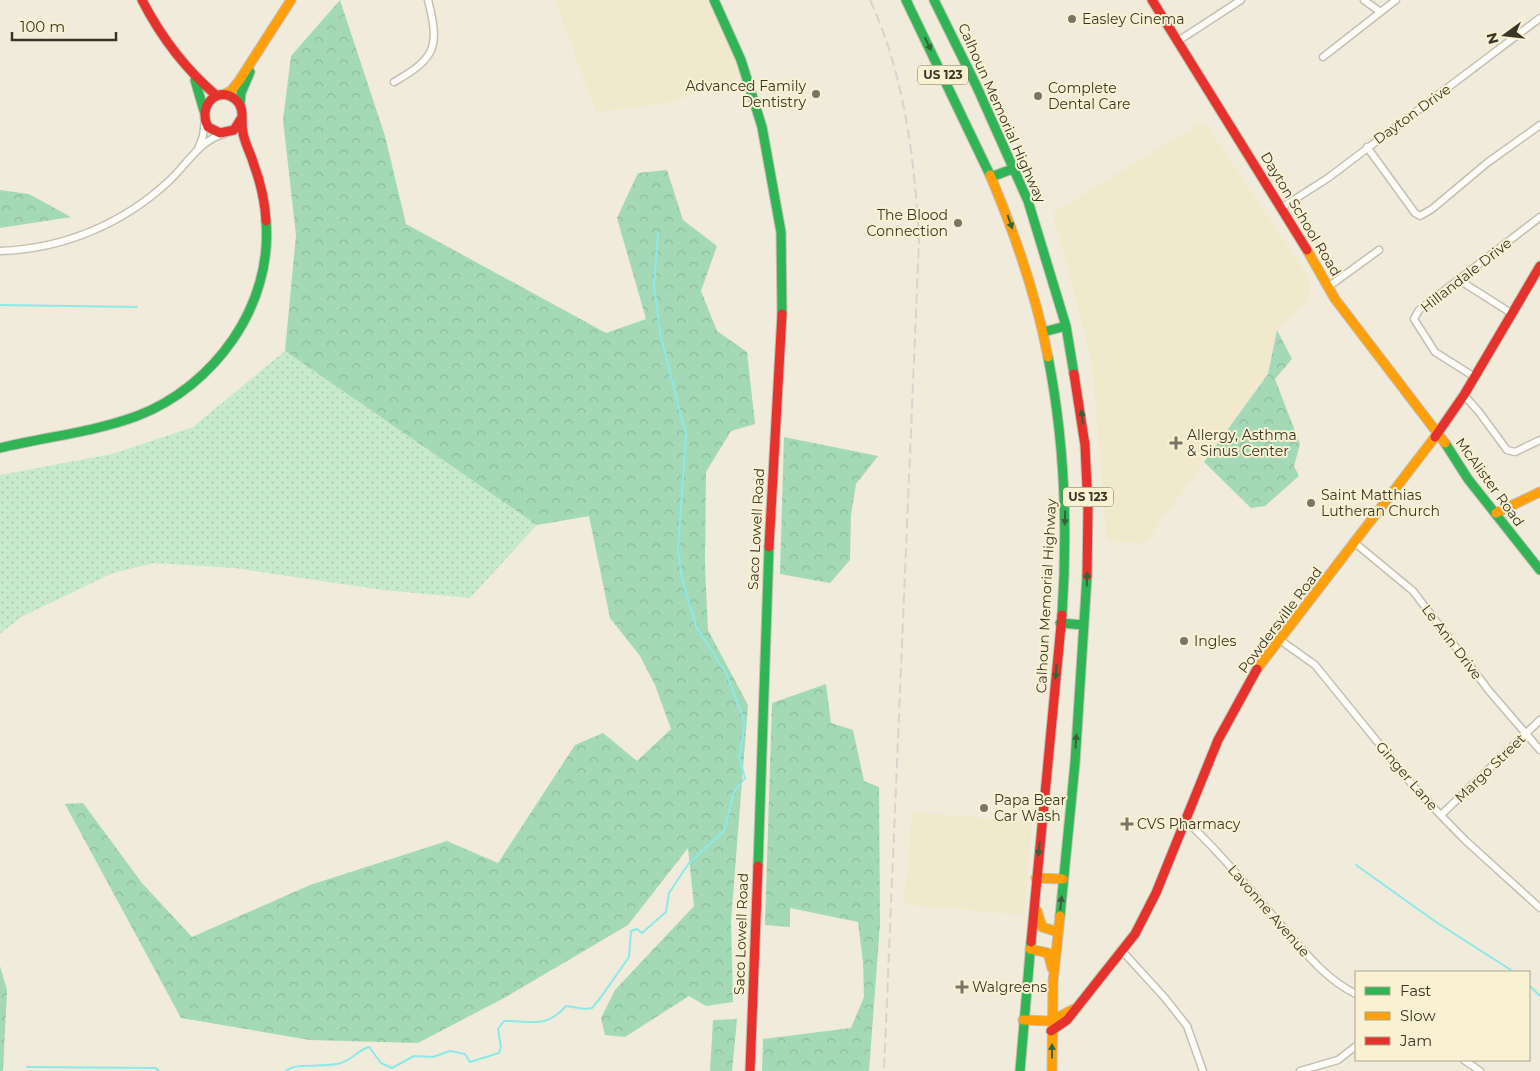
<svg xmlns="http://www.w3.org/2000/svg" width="1540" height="1071" viewBox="0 0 1540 1071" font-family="Montserrat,sans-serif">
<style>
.built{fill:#f1e9cc}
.grass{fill:url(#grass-dots)}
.forest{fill:url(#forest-crowns)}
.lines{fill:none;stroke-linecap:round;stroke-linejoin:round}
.stream{stroke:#8be9e9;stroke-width:2}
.street-casing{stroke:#c3c0b2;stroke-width:9}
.fast-casing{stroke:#c3c0b2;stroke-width:11}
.slow-casing{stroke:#c3c0b2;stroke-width:11}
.jam-casing{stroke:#c3c0b2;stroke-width:11}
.street{stroke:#fdfcf9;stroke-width:6}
.fast{stroke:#30b455;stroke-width:9}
.slow{stroke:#ff9f0a;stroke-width:9}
.jam{stroke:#e5322d;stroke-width:9}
.rail{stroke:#d6d4cf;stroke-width:2;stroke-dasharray:10 5;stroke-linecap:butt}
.oneway{fill:#366238}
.poi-dot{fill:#797567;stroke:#f9f1d1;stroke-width:2}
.labels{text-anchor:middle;stroke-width:4;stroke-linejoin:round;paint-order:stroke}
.shield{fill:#f9f1d1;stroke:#736e5b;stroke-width:1}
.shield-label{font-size:12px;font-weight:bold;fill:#393629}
.poi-label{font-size:14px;fill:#393629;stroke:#f9f1d1;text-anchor:start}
.street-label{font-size:14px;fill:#393629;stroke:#f9f1d1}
</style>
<defs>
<pattern id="grass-dots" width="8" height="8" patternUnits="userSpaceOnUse" patternTransform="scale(1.25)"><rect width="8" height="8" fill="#c7eace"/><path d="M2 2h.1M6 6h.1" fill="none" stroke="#acc9b1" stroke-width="1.8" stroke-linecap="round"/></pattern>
<pattern id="forest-crowns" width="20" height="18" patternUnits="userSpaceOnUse" patternTransform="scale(1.25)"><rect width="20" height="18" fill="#a4d9b7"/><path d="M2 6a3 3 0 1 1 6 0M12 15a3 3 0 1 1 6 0" fill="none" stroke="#8ebb9d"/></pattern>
</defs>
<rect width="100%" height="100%" fill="#f0ebda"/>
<path class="built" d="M555 0H707L744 77 667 103 596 112Z
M1204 121 1309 278 1310 299 1277 330 1268 374 1145 543 1107 541 1092 363 1053 213Z
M912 812 1032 822 1024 915 904 904Z"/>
<path class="grass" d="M285 351 537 525 470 598 383 590 234 568 154 563 113 573 21 617 0 634V475L112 454 193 427Z"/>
<path class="forest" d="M340 0 385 136 406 224 606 333 646 319 617 218 638 173 667 170 683 220 717 246 701 291 717 331 747 352 755 424 731 431 706 472 705 566 708 630 748 705 731 921 733 1002 706 1006 689 996 625 1037 605 1035 601 1018 615 990 694 906 688 848 628 925 504 998 418 1043 310 1040 181 1018 65 804 83 803 142 883 192 937 310 885 447 841 498 863 575 745 603 733 637 761 671 729 655 685 640 656 610 618 589 516 537 525 285 351 296 235 283 120 291 56Z
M0 190 29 194 71 217 0 228Z
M1277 330 1292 359 1275 379 1300 444 1294 466 1299 476 1265 506 1251 508 1204 462 1268 374Z
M784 437 878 456 856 484 851 515 850 560 830 583 780 574Z
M826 684 831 723 853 730 864 781 879 787 880 924 869 1071H762L763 1039 851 1028 864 997 863 962 858 922 790 908V927L765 925 772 703Z
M0 966 7 990 3 1071H0Z
M737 1019 732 1071H710L713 1020Z"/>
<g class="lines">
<path class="stream" d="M0 305 137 307
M1356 865 1436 922 1514 972
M1529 985 1540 996
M27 1067 156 1068 159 1071
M286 1071C297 1062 326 1068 341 1063 352 1060 358 1050 369 1047L381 1063 392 1068 414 1056 433 1057 450 1051 465 1054 470 1062 499 1053 501 1047 498 1029 504 1021C530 1020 545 1030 566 1006L585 1009 592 1008 601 997 629 957 631 931 637 929 642 933 666 912 669 893 689 863 724 831 734 792 745 778 739 757 745 723 727 675 696 626 682 579 678 549 686 435 661 337 654 286 658 233"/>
<g class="street-casing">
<path id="street" d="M1364 0 1379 11
M1178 41 1241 0
M1323 57 1396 0
M394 82C436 58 440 47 428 0
M1367 147 1415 213 1420 216 1432 209 1487 163 1540 125
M198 149 203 136 205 120
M1281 208 1328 178 1540 18
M0 251C63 249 123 224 169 181 186 165 201 139 224 134
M1459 280 1511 313
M1328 287 1379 250
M1473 376 1435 352 1414 319 1419 310 1540 217
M1464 395 1479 412 1507 450 1515 452 1540 440
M1355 543 1413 591 1490 692 1540 750
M1280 640 1315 665 1419 793 1466 841 1540 908
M1441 815 1540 720
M1186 821C1221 853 1250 890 1281 925 1304 951 1325 979 1356 994
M1123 952 1165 998 1187 1026 1203 1071
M1464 1060 1480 1071
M1300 1071 1338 1060 1356 1046"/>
</g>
<g class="fast-casing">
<path id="fast" d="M714 0 741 60 762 127 781 232 782 314
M906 0 990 175
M934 0 976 85 1028 201 1066 326 1074 374
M195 80 204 111
M240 104 241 93 250 72
M991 177 1015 168
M1043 332 1066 326
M1048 357C1065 443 1068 527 1062 615
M1445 443 1468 479 1540 570
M0 448C45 437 94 432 137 416 215 386 273 305 266 221
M1060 623 1084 625
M758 866 769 547
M1060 916 1075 763 1087 576
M1020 1071 1031 942"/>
</g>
<g class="slow-casing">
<path id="slow" d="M222 95 231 91 239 81 291 0
M990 175C1015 234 1036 294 1048 357
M1307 250 1335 299 1445 443
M1496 513 1540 492
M1257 669 1435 437
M1036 878 1063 879
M1037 911 1042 927 1058 932
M1030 949 1048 953 1052 968
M1023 1020 1051 1021 1074 1009
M1052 1071 1053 982 1060 916"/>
</g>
<g class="jam-casing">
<path id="jam" d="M142 0C161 37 185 69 217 96
M1152 0 1307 250
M242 117 234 130 220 133 208 127C197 106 218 84 236 100 246 109 240 121 243 133 245 144 251 154 254 165 261 184 265 201 266 221
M1074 374 1085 445 1088 509 1087 576
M1435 437 1464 395 1540 266
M769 547 782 314
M1031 942 1062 615
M1051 1031 1067 1020 1135 934 1156 893 1218 740 1257 669
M750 1071 758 866"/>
</g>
<use href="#street" class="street"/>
<use href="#fast" class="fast"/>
<use href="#slow" class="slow"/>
<use href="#jam" class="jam"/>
<path class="rail" d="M870 0C904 73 915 161 919 241L884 1071"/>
</g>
<defs><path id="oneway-solid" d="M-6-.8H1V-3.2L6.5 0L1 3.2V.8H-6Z" transform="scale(1.25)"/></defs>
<g class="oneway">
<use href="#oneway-solid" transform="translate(928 44) rotate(64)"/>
<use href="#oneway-solid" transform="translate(1010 222) rotate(71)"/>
<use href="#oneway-solid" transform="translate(1082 417) rotate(-97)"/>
<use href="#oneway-solid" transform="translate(1065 518) rotate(92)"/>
<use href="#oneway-solid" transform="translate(1087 579) rotate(-88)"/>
<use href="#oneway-solid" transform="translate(1056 672) rotate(95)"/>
<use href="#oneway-solid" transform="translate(1076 741) rotate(-86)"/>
<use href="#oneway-solid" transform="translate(1039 849) rotate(96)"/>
<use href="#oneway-solid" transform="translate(1061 903) rotate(-84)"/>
<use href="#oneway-solid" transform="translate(1052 1051) rotate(-90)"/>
</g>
<g class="poi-dot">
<circle cx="1072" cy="19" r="5"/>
<circle cx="816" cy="94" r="5"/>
<circle cx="1038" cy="96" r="5"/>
<circle cx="958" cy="223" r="5"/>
<path d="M1173.5 435.5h5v5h5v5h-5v5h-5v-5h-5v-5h5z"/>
<circle cx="1311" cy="503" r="5"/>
<circle cx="1184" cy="641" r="5"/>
<circle cx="984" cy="808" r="5"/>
<path d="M1124.5 816.5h5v5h5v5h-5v5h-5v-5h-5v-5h5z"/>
<path d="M959.5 979.5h5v5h5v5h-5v5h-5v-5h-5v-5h5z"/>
</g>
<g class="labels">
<g class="shield">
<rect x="918" y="65.5" width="50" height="19" rx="4"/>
<rect x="1063" y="487.5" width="50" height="19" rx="4"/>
</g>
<g class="shield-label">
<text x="943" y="79">US 123</text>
<text x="1088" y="501">US 123</text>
</g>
<g class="poi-label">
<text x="1082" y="24">Easley Cinema</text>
<text x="806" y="91" text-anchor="end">Advanced Family<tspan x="806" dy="16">Dentistry</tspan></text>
<text x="1048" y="93">Complete<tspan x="1048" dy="16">Dental Care</tspan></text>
<text x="948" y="220" text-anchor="end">The Blood<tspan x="948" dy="16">Connection</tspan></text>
<text x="1187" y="440">Allergy, Asthma<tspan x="1187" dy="16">&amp; Sinus Center</tspan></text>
<text x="1321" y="500">Saint Matthias<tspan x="1321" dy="16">Lutheran Church</tspan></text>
<text x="1194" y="646">Ingles</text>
<text x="994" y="805">Papa Bear<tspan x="994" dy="16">Car Wash</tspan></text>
<text x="1137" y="829">CVS Pharmacy</text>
<text x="972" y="992">Walgreens</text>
</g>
<g class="street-label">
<text transform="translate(1002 113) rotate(66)" y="5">Calhoun Memorial Highway</text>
<text transform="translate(1412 114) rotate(-36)" y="5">Dayton Drive</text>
<text transform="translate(1301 214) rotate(59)" y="5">Dayton School Road</text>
<text transform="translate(1466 275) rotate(-38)" y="5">Hillandale Drive</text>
<text transform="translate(1490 482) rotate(54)" y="5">McAlister Road</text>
<text transform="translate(756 529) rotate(-87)" y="5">Saco Lowell Road</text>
<text transform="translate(1046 596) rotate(-87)" y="5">Calhoun Memorial Highway</text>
<text transform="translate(1280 620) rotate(-53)" y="5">Powdersville Road</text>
<text transform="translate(1452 642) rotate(53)" y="5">Le Ann Drive</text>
<text transform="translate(1490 768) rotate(-44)" y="5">Margo Street</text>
<text transform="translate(1407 776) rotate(49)" y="5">Ginger Lane</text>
<text transform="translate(1269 911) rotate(49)" y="5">Lavonne Avenue</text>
<text transform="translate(741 934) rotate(-88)" y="5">Saco Lowell Road</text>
</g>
</g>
<rect x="1355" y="971" width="175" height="90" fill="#f9f1d1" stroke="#aca68e"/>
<rect x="1365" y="987" width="25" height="8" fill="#30b455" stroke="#aca68e"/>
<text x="1400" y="996" font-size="15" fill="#393629">Fast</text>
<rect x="1365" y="1012" width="25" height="8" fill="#ff9f0a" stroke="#aca68e"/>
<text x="1400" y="1021" font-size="15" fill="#393629">Slow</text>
<rect x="1365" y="1037" width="25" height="8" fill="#e5322d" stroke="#aca68e"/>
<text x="1400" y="1046" font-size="15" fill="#393629">Jam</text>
<g transform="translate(1505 35) rotate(255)" stroke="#f9f1d1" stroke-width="4" paint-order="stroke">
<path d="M0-4L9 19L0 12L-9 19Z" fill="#393629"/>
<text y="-8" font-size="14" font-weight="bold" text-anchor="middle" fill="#393629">N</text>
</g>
<path d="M12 32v8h104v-8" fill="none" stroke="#393629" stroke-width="2.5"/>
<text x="20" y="32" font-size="15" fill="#393629" stroke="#f9f1d1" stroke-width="4" paint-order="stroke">100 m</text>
</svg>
